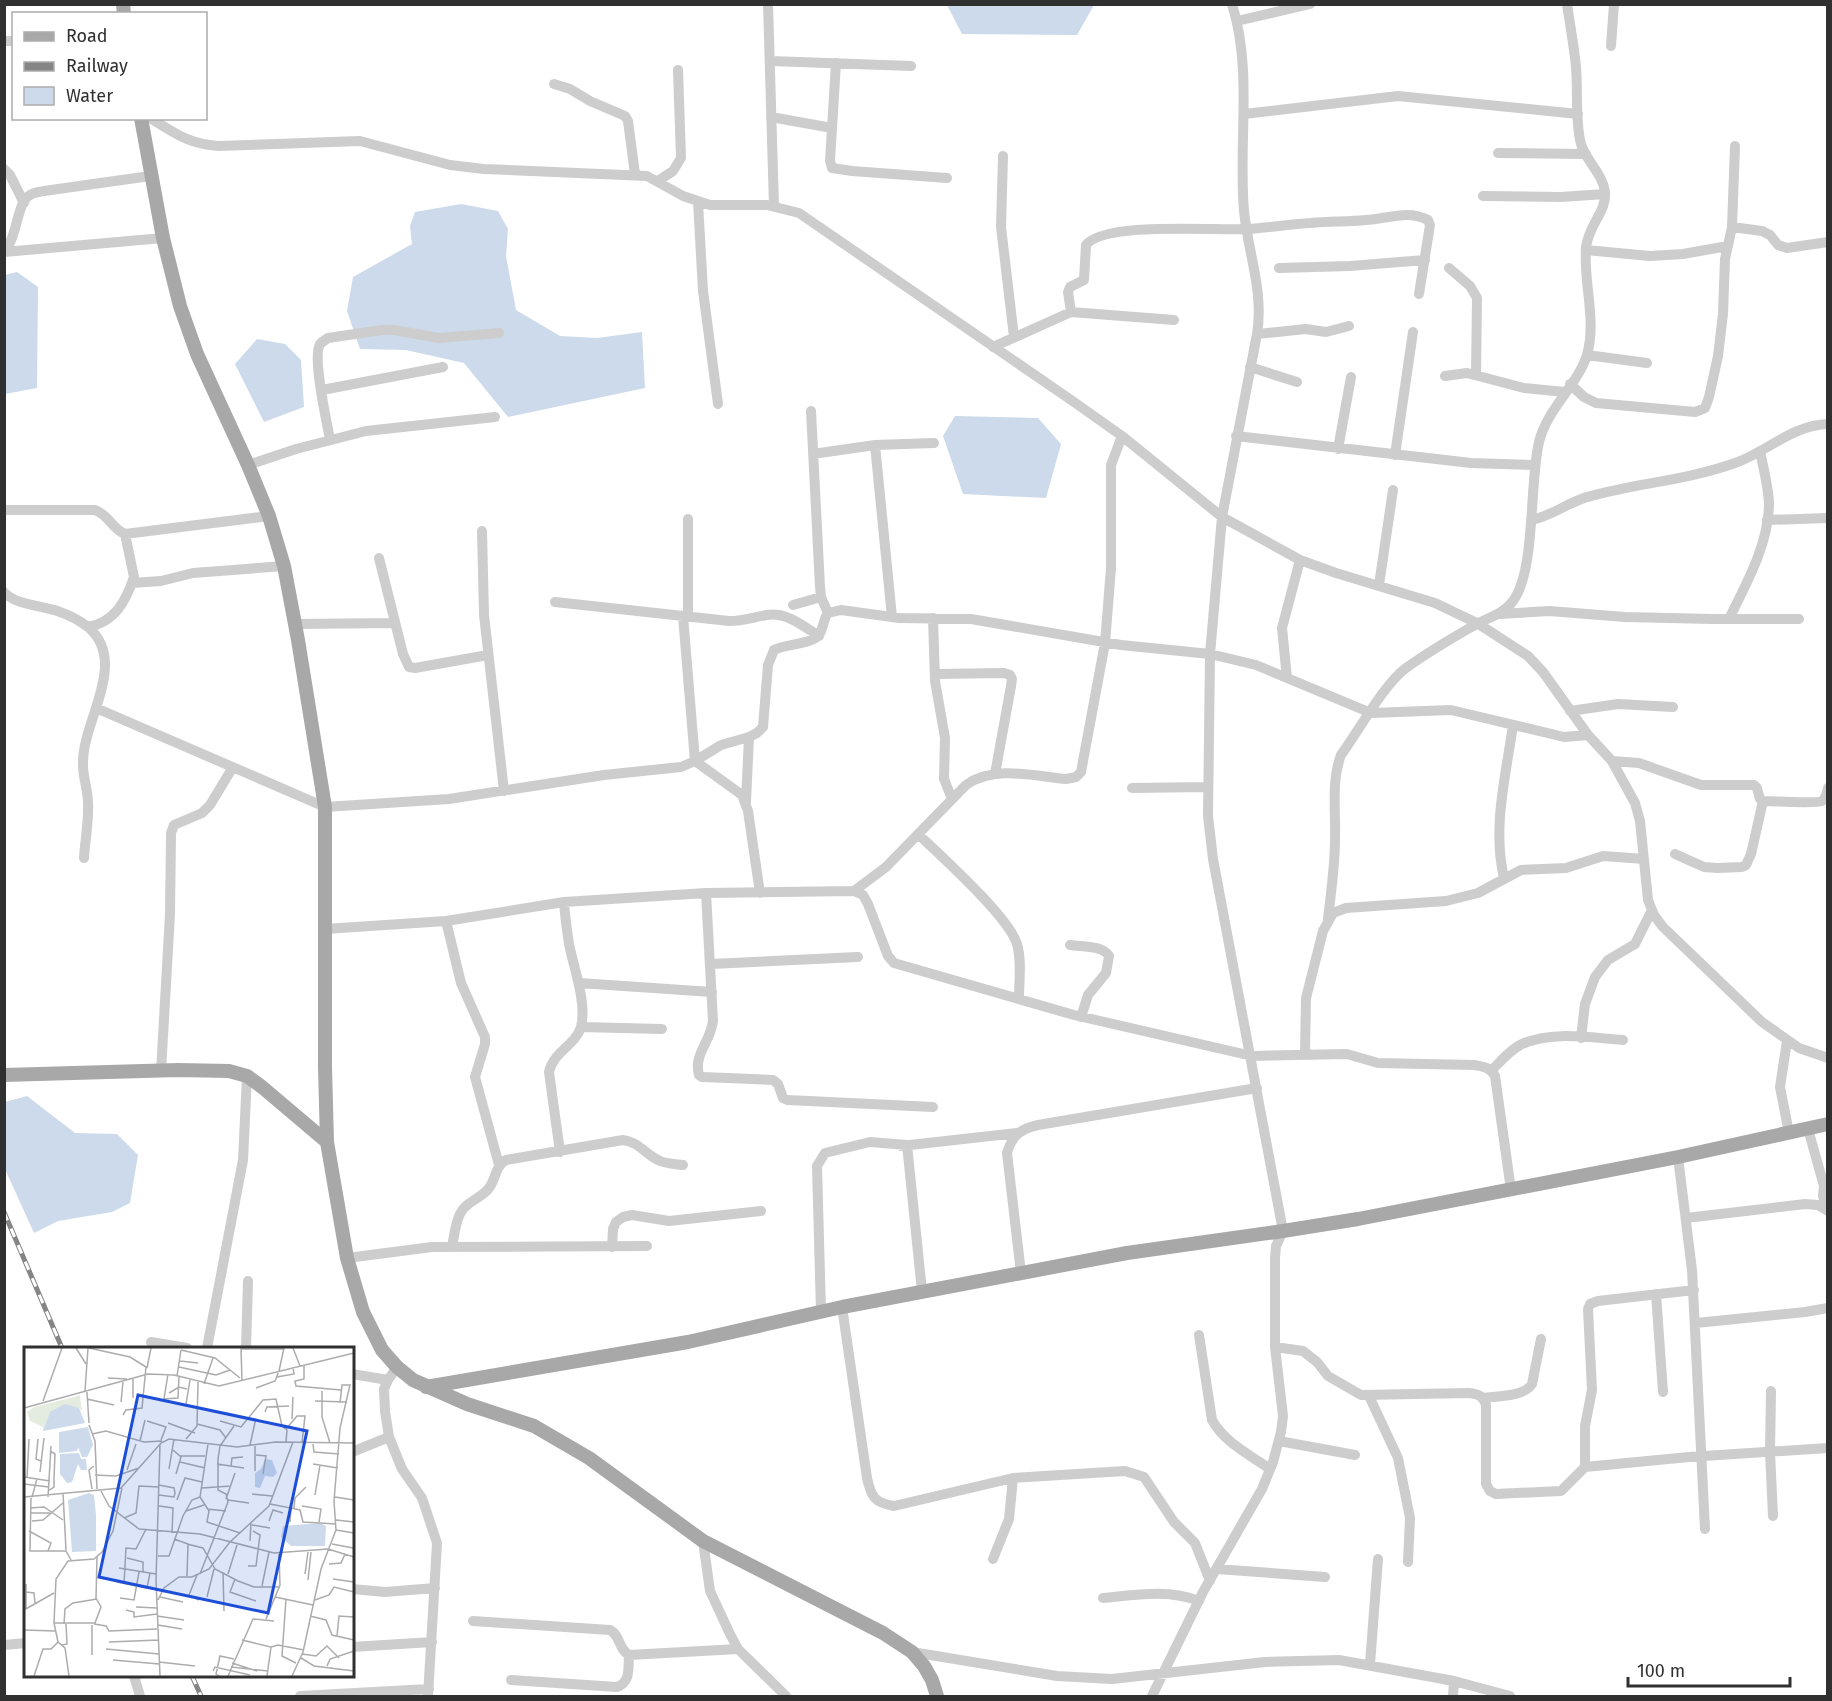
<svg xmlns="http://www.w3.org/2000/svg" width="1832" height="1701" viewBox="0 0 1832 1701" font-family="'Fira Sans',sans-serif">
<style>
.water{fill:#ccdaeb}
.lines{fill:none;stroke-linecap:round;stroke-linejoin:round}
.minor{stroke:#cdcdcd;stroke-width:10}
.major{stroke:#a8a8a8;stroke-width:14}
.rail-casing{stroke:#858585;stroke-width:5}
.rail{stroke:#fff;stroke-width:3;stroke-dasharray:9;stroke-linecap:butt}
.inset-road{fill:none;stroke:#acacac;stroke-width:1.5}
.view{fill:#1d4ed8;fill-opacity:0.15;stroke:#1d4ed8;stroke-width:3}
.inset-edge{fill:none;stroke:#303030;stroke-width:3}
</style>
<rect width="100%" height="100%" fill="#fff"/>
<path class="water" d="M947 5H1094L1077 35 962 34Z
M461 204 498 211 508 229 506 256 516 310 560 336 597 338 642 332 645 388 508 417 464 363 406 350 360 349 347 311 353 277 412 244 410 226 415 212Z
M17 272 38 287 37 388 5 394V275Z
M257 339 285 344 301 360 304 407 264 422 235 364Z
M955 416 1038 418 1061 444 1046 498 963 494 943 436Z
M27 1096 75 1133 117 1134 138 1155 130 1203 112 1212 58 1221 34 1233 5 1169V1102Z"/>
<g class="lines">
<path class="minor" d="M768 4 774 206
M1237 21 1310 4
M4 41H14
M1611 46 1614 4
M770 61 911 66
M836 63 830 161 832 168 852 171 947 178
M554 84 570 89 590 101 625 116 628 121 635 174
M1244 114 1398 96 1578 114
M771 117 832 128
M150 118C175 133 188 144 218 146L360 141 450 165 484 169 647 176 683 196 710 205H767L799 213 1074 402 1122 436 1222 517 1300 560 1336 573 1435 603 1477 623 1528 656 1543 672 1588 735 1612 761 1635 803 1640 821 1648 900 1654 915 1663 927 1762 1022 1799 1048 1828 1058
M1498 153 1586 154
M1003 156 1001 227 1014 337
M4 169 10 175 24 203
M658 181 673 171 681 158 678 70
M1483 196 1561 197 1605 194
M698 202 703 291 718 404
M1732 227 1762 231 1770 235 1778 245 1787 248 1828 242
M1586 250 1650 256 1683 254 1728 246
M4 251C18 238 16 203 30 195 34 192 40 192 44 191L150 176
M4 252 163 238
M1279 268 1350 266 1425 260
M1449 268 1470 286 1477 298 1476 374
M1071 312 1068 292 1070 287 1084 280 1086 245C1105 221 1215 231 1247 229 1268 228 1290 224 1311 223 1329 221 1348 222 1366 220 1387 219 1408 209 1428 220L1430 225 1419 294
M1257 334 1306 329 1326 332 1349 326
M993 347 1071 312 1174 320
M1587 355 1647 363
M1250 367 1297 382
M1445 376 1467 373 1524 388 1565 392
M1570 384 1584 397 1596 403 1695 412 1705 408 1709 397 1718 356 1723 314 1725 259 1732 227 1735 146
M322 390 443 367
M811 411 820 587 821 597 828 613
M1236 436 1471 463 1535 465
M330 440C327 422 312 358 320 344 322 342 325 340 328 338L382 330H394L439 338 499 333
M875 445 892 617
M1338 449 1351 377
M813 454 875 445 934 443
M1395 455 1413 332
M248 465 296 449 366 431 495 417
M4 510H95C109 515 112 529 125 534L269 516
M1531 520C1553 516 1569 501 1591 496 1638 483 1688 480 1735 463 1767 452 1792 425 1828 424
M1767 520 1828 518
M482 531 484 615 504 791
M379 558 403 654 409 667 415 668 488 655
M132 583 161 581 193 573 284 566
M1379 585 1393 490
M4 592C14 605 45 606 60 612 69 615 80 621 88 627 129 662 83 720 83 762 82 775 88 789 88 803 89 821 85 840 84 858
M555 602 729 621C743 621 754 617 767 615 787 612 803 626 819 636
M793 605 821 597
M1500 614 1549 611 1625 617 1713 619H1799
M683 616 695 761 742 795 748 811 760 893
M688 616V519
M933 618 935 681 945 738 944 779 952 799
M1729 619C1746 584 1769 544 1769 503 1768 486 1764 469 1760 452
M295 624 395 623
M88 627C115 622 126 601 134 577L125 534
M935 674 1004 673 1010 675 1012 679 1011 686 995 774
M1287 678 1282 628 1300 560
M96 708 325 807 449 799 604 775 681 767 695 761 721 745 749 737 757 733 763 727 768 665 774 650C785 644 813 644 819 635 824 628 823 619 828 613L841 610 899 618 971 619 1121 645 1210 654 1256 665 1371 713 1451 710 1564 737 1588 735
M1570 711 1618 704 1673 707
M1612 761 1639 763 1701 785H1754L1757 788 1760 799 1763 801C1773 801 1815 804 1822 801 1826 798 1827 793 1828 788
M1132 788 1208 787
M746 802 749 737
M918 834C941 856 1009 917 1017 944 1022 961 1019 981 1019 999
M1675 854 1704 867 1717 868 1742 867 1746 865 1751 854 1763 801
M1504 878C1492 828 1506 775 1513 725
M854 891 886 867 966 785C994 765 1034 776 1066 779L1076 777 1081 772 1105 643 1111 568V465L1122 436
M706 893 713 1021C711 1041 693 1055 699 1075L702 1077 773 1080 778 1084 783 1098 788 1100 933 1107
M1328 919C1331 892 1335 866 1335 839 1336 811 1331 781 1341 755 1358 732 1384 684 1406 668 1427 653 1452 638 1475 625 1488 617 1503 615 1513 601 1536 570 1529 484 1539 442 1547 409 1577 386 1587 355 1597 319 1583 283 1586 247 1589 224 1607 211 1605 192 1603 174 1586 161 1581 144 1575 123 1578 90 1576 67 1574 46 1570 25 1567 4
M446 921 461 983 485 1037V1044L475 1077 499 1165
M325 929 446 921 564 902 706 893 854 891 863 895 868 904 888 956 894 963 1074 1015 1252 1056 1347 1054 1378 1063 1474 1065C1484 1067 1490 1067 1495 1076L1511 1190
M1070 945C1082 947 1102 945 1109 956L1106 973 1088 995 1081 1017
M711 964 858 957
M579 983 712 992
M581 1027 662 1029
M1581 1038 1585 1004 1595 977 1608 960 1635 944 1652 910
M1787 1041 1780 1087 1789 1133
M1305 1054 1306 998 1323 931 1333 913 1346 908 1446 901 1478 893 1521 870 1566 868 1603 856 1644 859
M1492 1070C1501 1061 1509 1051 1520 1045 1551 1030 1591 1038 1623 1040
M161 1071 170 914 171 833 174 825 202 813 210 805 233 767
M1808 1129 1824 1186 1823 1196 1827 1209
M901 1146 1017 1133
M560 1152 549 1072C553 1052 575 1046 581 1027 587 1003 574 969 569 944 567 931 565 916 564 902
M1678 1157 1692 1270 1705 1529
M1686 1218 1805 1204 1818 1205 1828 1211
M452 1247C454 1237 455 1224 460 1214 466 1201 481 1199 489 1188 496 1179 495 1166 506 1160L623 1140C639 1142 644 1153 658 1160 665 1164 675 1164 683 1165
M612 1247 613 1229 616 1222 623 1217 632 1215 669 1221 761 1211
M347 1258 432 1247 647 1246
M1021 1273 1007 1153C1012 1136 1020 1129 1038 1125L1257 1088
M1656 1294 1663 1392
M842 1307 867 1478C871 1497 875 1503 894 1506L1013 1478 1125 1471 1144 1477 1174 1522 1195 1543 1210 1581
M821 1312 817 1166 825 1153 870 1142 907 1145 922 1291
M1696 1323 1805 1312 1828 1308
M1199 1335 1212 1420C1225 1443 1250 1455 1270 1469
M151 1342 187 1348
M1275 1347 1303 1351 1317 1362 1328 1376 1361 1395 1469 1393C1479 1394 1483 1396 1486 1405V1484L1490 1491 1496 1494 1561 1491 1585 1467 1689 1457 1828 1448
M207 1348 243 1160 247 1076
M246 1348 248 1281
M397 1367 388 1380 384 1389 385 1411 389 1437 402 1469 422 1498 437 1543 428 1696
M352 1374 388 1380
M1771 1391 1770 1452 1773 1516
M1369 1396 1398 1458 1410 1518 1408 1562
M1483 1398C1497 1396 1524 1397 1532 1384L1541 1339
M1279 1441 1355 1455
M352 1452 389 1437
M1585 1467V1426L1592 1390 1588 1309 1590 1304 1598 1301 1694 1290
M703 1541 710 1591 730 1634 738 1649 786 1696
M993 1559 1009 1519 1013 1478
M1217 1569 1325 1577
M352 1589 385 1592 435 1588
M1103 1598C1136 1595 1167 1589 1199 1601
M473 1621 610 1630C621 1636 618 1649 629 1655L738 1649
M4 1645 26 1643
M352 1647 432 1642
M912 1652 1057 1676 1112 1679 1265 1662 1339 1660 1454 1681 1510 1696
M1370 1664 1378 1559
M134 1676 140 1696
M511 1680 617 1687C631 1682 628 1668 629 1655
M300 1696 429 1689
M1152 1696 1203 1592 1262 1489 1273 1462 1281 1432 1283 1416 1275 1347V1258L1276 1246 1283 1231 1213 859 1208 816 1210 654 1222 517 1257 334C1264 291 1248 253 1244 211 1238 143 1253 71 1232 4
M1453 1696 1454 1681"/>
<path class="major" d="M123 4 124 14
M141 118 163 238 180 306 197 354 248 465 269 516 284 566 298 640 325 807V1067L327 1142 347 1258 363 1312 382 1350 397 1367 413 1380 467 1404 534 1426 589 1458 703 1541 883 1633 912 1652 924 1666 932 1680 937 1696
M4 1075 178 1070 229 1071 247 1076 262 1087 327 1142
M426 1387 688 1342 842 1307 1127 1253 1283 1231 1358 1219 1678 1157 1828 1124"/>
<g class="rail-casing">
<path id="rail" d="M4 1212 62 1348
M192 1676 201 1696"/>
</g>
<use href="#rail" class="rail"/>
</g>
<g transform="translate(24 1347)">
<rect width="330" height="330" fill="#fff"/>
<path d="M50 50 56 48 58 64 55 61 26 65 19 84V80L6 74 3 65 10 60Z" fill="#e4ecdf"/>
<path d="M41 57 55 61 61 76 19 84 26 65ZM64 80 69 98 63 110H58L54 100 53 104 35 106V85ZM55 106 57 112H62L63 123H57L54 117 48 135 43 136 36 127V107ZM241 112 248 113 253 126 249 130 241 129 236 141 231 140V126L237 122ZM65 146 70 148 72 168V204L48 205 44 153ZM296 176 302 179 301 199H267L257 190 259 179Z" fill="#ccdaeb"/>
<path class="inset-road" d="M52 1 62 17M65 1 106 10 122 20 118 61 102 63 99 68M269 1 276 19M157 3 191 11 216 31M156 14 174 16M280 18V32L271 34 272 39 317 43M155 20 192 28 206 23M123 21 127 1M255 24 260 1M144 27 140 52 154 51 155 29M153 29 157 3M253 30 270 27 269 20M84 31 103 32M109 32V51M218 34 217 2H259M180 37 189 11M232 41 251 34 255 24M61 44 64 1M298 44V70L306 96M63 45 65 76M145 46 155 40 163 42M63 52 90 58M19 54 38 1M291 54 323 55M97 55 99 35M162 57 166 33M0 61 124 27 150 28 195 39 330 6M241 65 243 60 265 59M268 72 269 50M123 74 142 80 137 93M196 74 217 80 239 53 252 52 258 79 263 83 262 95M144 76 171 86M173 77 196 83 202 91M65 78 71 94 73 142M262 82 273 69H281L278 96M68 87 82 84 120 95 138 94M14 92 12 112 17 114M162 92 173 79 174 35M116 94 121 73M289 97 290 105 315 107M226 98 232 71M149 103 157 110 152 127M232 108 242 109 239 127M156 109H181M156 115 181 121M193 117 220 121M289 117 314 121M207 119 208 111 219 110M145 122 150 92M103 123 112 97M231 124V99M16 125 20 91M71 128 92 129 115 121M0 130 26 134M3 131 5 92M0 137 25 140M178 141 207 139M68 142 65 123 70 119M24 144 30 140V131L31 107 26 104M77 144 85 159 115 182 176 187 250 206 304 202 330 210M39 146 42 203M228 147 248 149M135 148 150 150 151 146 150 141 135 138M291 148 296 118M0 150 97 141 137 96 145 92 213 100 252 95 330 96M8 150 13 132M24 150 27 99M176 150 185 164 183 175 216 186M311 150 330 153M7 151 6 204H42L47 213M202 152 211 126M153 153 161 131 178 135M204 153 225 156M246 157 267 161 266 175M135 159 149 161 148 186M278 159 297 162 295 175M6 161 20 160 39 173M267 161 276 163 279 175 312 177M270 161 271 151 282 140M183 162 202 164M162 164 180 158M7 166H26M100 171 112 166 115 139 135 140M312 173 330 175M8 174 19 173 39 156M245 174 249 163 259 166M228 178 246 181M312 183 330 186M5 184 27 196 24 204M150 192 164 197 163 229M226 194 227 176M163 197 179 201 191 222 214 234 230 240H255M308 197 329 201M134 209H145L159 169 168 153 176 150 184 97M103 211 119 215V225M305 217 317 216 321 207M224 219H232L236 188 229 184M95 221 132 227M199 225 200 264M176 227 204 155 202 147 194 143V112L196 99 210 79M204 227 213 198M281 227 284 205M173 228 165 248 175 253M211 232 206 245 232 254M309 232 330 235M284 233 287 205M93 235 123 241 126 226M2 237V262M100 237 102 201 112 202 122 182M238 239 245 205M2 245 10 246 11 256M136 250 159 255M183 250 190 222M251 250 289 258M96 251 110 253 115 225M262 252 258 309 272 316M134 253 140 241 155 230H168L185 222 206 195 245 159 269 95M291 253 305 248 310 240 330 245M112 260 133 261M0 263 30 246M102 263 110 265V270L133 267M133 269 160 273M286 269 302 273 308 288 330 293M242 272 256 238 255 207M30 276H71L77 260 72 251 73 210M40 277 41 262 49 256 73 252M70 277 82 279 85 284 133 282M134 278 158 282M0 283 31 284M313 289 315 269 330 270M218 293 247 300 243 329M85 295 135 293M38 298 43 297 42 277M247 300 254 298 280 303M82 302 135 307M278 307 292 309 303 299 315 311M68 308V278M277 311 290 319 330 324M89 313 135 317M135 315 171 319M208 316 233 324M303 319 306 312 330 304M207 320 244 324M189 324 191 320 226 328M10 329 19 302H27L34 295M45 329 41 301 34 295 30 276 32 232 44 214 70 212 78 205 89 184 98 141M136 329 132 233 136 97M195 329 192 327 196 309 210 312M204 329 229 272 250 274M268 329 279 305 297 222 312 183 310 154 316 81 326 38H318L316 56"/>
<path class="view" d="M114 48 283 84 244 266 75 230Z"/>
<rect width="330" height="330" class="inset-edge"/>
</g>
<rect width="1832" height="1701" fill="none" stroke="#303030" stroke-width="12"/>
<rect x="12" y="12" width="195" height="108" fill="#ffffff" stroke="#acacac" stroke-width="1.5"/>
<rect x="24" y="32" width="30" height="9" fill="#a8a8a8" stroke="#acacac" stroke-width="1.5"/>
<text x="66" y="42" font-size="18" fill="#303030">Road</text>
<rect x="24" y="62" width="30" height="9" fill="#858585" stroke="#acacac" stroke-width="1.5"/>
<text x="66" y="72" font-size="18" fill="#303030">Railway</text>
<rect x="24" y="87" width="30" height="18" fill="#ccdaeb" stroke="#acacac" stroke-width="1.5"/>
<text x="66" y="102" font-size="18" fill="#303030">Water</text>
<path d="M1628 1677v9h162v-9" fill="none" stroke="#303030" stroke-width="3"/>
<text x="1637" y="1677" font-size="18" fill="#303030" stroke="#ffffff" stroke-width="4.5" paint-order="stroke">100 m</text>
</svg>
